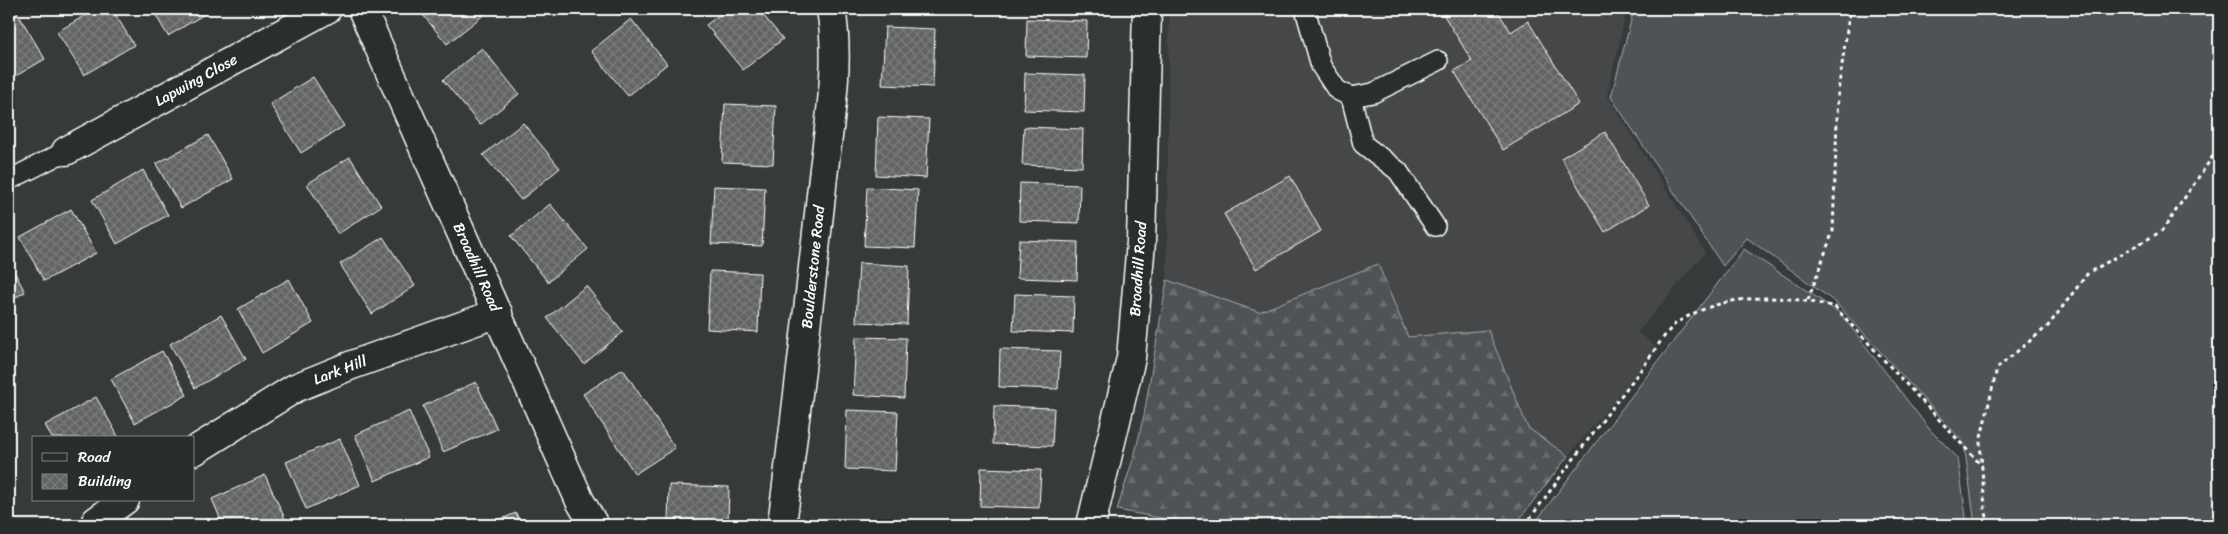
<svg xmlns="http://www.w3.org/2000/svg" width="2228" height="534" viewBox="0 0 2228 534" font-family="Sriracha,sans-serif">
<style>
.built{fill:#444748}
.grass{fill:#505354;stroke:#a8a9aa}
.forest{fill:url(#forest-firs);stroke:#a8a9aa}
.building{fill:url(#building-cross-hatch);stroke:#fff}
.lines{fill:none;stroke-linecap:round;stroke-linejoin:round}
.lane-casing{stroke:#fff;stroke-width:22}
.street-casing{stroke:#fff;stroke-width:31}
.path{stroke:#fff;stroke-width:3;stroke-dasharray:4 4;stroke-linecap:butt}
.lane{stroke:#2a2d2e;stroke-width:19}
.street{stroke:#2a2d2e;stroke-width:28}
.labels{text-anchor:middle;stroke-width:4.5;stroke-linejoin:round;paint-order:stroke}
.street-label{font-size:15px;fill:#fff;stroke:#2a2d2e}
</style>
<defs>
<pattern id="forest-firs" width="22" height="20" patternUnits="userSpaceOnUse" patternTransform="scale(1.25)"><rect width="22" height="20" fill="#505354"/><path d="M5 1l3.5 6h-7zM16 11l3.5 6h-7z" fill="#6a6d6e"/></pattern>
<pattern id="building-cross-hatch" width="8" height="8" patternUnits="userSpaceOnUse" patternTransform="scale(1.25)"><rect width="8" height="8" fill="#636465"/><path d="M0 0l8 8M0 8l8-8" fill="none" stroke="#7a7b7c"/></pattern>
</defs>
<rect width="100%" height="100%" fill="#373a3b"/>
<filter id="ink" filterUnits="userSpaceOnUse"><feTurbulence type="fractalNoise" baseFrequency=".02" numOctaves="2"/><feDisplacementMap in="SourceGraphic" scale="10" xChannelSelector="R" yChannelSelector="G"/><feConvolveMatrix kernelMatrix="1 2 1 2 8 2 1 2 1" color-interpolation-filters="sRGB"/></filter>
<g filter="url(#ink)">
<path class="built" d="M1169 9H1627L1607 95 1705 252 1638 332 1658 349 1568 456 1515 525H1198L1117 510 1135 453 1144 415 1167 280Z"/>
<path class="grass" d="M1634 9H2219V525H1975L1964 443 1835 302 1747 238 1723 266 1611 97Z
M1744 249 1840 313 1930 430 1958 458 1967 525H1533Z"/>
<path class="forest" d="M1378 264 1408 337 1488 330 1528 428 1568 456 1515 525H1198L1117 510 1135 453 1144 415 1167 280 1259 312Z"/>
<path class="building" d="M15 9 45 59 9 80V11Z
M96 9H112L134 45 84 75 57 32Z
M152 9H213L168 36Z
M418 9H483L486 13 447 44Z
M727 9H758L783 39 743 70 706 25Z
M1440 9H1496L1511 32 1528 21 1579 104 1503 150 1454 71 1472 61Z
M631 19 667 64 628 96 591 51Z
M1027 19 1087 21 1086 58 1026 56Z
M885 27 935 29 933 87 882 85Z
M482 48 519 94 480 125 443 80Z
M1025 73 1085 75 1084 112 1024 110Z
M313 77 344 126 301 153 270 104Z
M725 104 776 106 773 164 722 162Z
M878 117 929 119 926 178 876 175Z
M523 123 560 168 521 200 483 155Z
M1024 127 1083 129 1082 167 1022 165Z
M1605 132 1649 205 1605 232 1561 158Z
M208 135 233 179 181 208 156 164Z
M350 157 381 206 338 234 307 184Z
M143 170 168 215 117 244 92 200Z
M1290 176 1321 231 1256 269 1224 214Z
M1020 183 1080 185 1079 223 1019 221Z
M714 186 765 188 762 246 711 244Z
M867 187 918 190 915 248 864 246Z
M550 204 588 249 548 282 511 236Z
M71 209 96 253 44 281 20 237Z
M383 237 415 286 372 314 340 264Z
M1019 240 1078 242 1077 280 1017 278Z
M9 262 25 292 9 301Z
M859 263 909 266 907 324 856 322Z
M710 271 760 273 758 332 707 329Z
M289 279 313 323 262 353 238 309Z
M586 286 623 332 584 364 547 318Z
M1015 294 1074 296 1073 333 1013 331Z
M221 315 246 359 195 388 170 344Z
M856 337 906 338 904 398 853 395Z
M1000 349 1060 351 1058 389 999 387Z
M162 351 187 395 135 423 111 379Z
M623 369 675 448 635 474 583 394Z
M476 382 497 429 443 452 423 406Z
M96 397 119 438H52L45 425Z
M994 406 1054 408 1052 446 993 444Z
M847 410 898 412 895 471 845 469Z
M409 411 429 457 375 481 355 435Z
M340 439 360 485 306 509 286 462Z
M981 468 1041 470 1039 508 980 506Z
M265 475 286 521 277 525H223L212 499Z
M669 485 729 487 728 524 668 522Z
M516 513 521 525H487Z"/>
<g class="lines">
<g class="lane-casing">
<path id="lane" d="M1305 9 1321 66 1337 90 1351 97 1373 93 1438 61
M1351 97 1363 144 1398 171 1435 226
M9 180 66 151"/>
</g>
<g class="street-casing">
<path id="street" d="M362 9 580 501 594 525
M66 151 327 9
M194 451 295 388 352 365 498 313
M96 521 125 500
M782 525C796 412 810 299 822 186 828 128 841 67 831 9
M1091 525 1131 358 1141 242 1147 9"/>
</g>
<path class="path" d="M1808 300 1833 231 1838 92 1850 9
M1525 525C1564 472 1603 419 1643 367 1651 356 1668 328 1678 322 1726 292 1783 294 1835 307L1982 466
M1989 525 1985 509 1980 442 1997 368 2048 326 2088 273 2162 231 2215 153 2219 150"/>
<use href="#lane" class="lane"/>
<use href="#street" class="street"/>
</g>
</g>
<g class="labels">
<g class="street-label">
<text transform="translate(196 80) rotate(-29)" y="5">Lapwing Close</text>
<text transform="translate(477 267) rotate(66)" y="5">Broadhill Road</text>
<text transform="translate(813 267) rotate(-84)" y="5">Boulderstone Road</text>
<text transform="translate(1138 269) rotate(-86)" y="5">Broadhill Road</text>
<text transform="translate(340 370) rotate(-21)" y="5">Lark Hill</text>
</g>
</g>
<rect width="2228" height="534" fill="none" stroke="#2a2d2e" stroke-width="30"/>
<rect x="15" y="15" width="2198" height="504" fill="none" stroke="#fff" stroke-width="2" filter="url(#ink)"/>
<rect x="32" y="436" width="162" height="65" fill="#2a2d2e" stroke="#7f8182"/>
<rect x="42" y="453" width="25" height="8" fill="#2a2d2e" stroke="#7f8182"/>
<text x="78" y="462" font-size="15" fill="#ffffff">Road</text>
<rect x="42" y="474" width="25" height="15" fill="url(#building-cross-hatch)" stroke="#7f8182"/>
<text x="78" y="486" font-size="15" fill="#ffffff">Building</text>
</svg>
